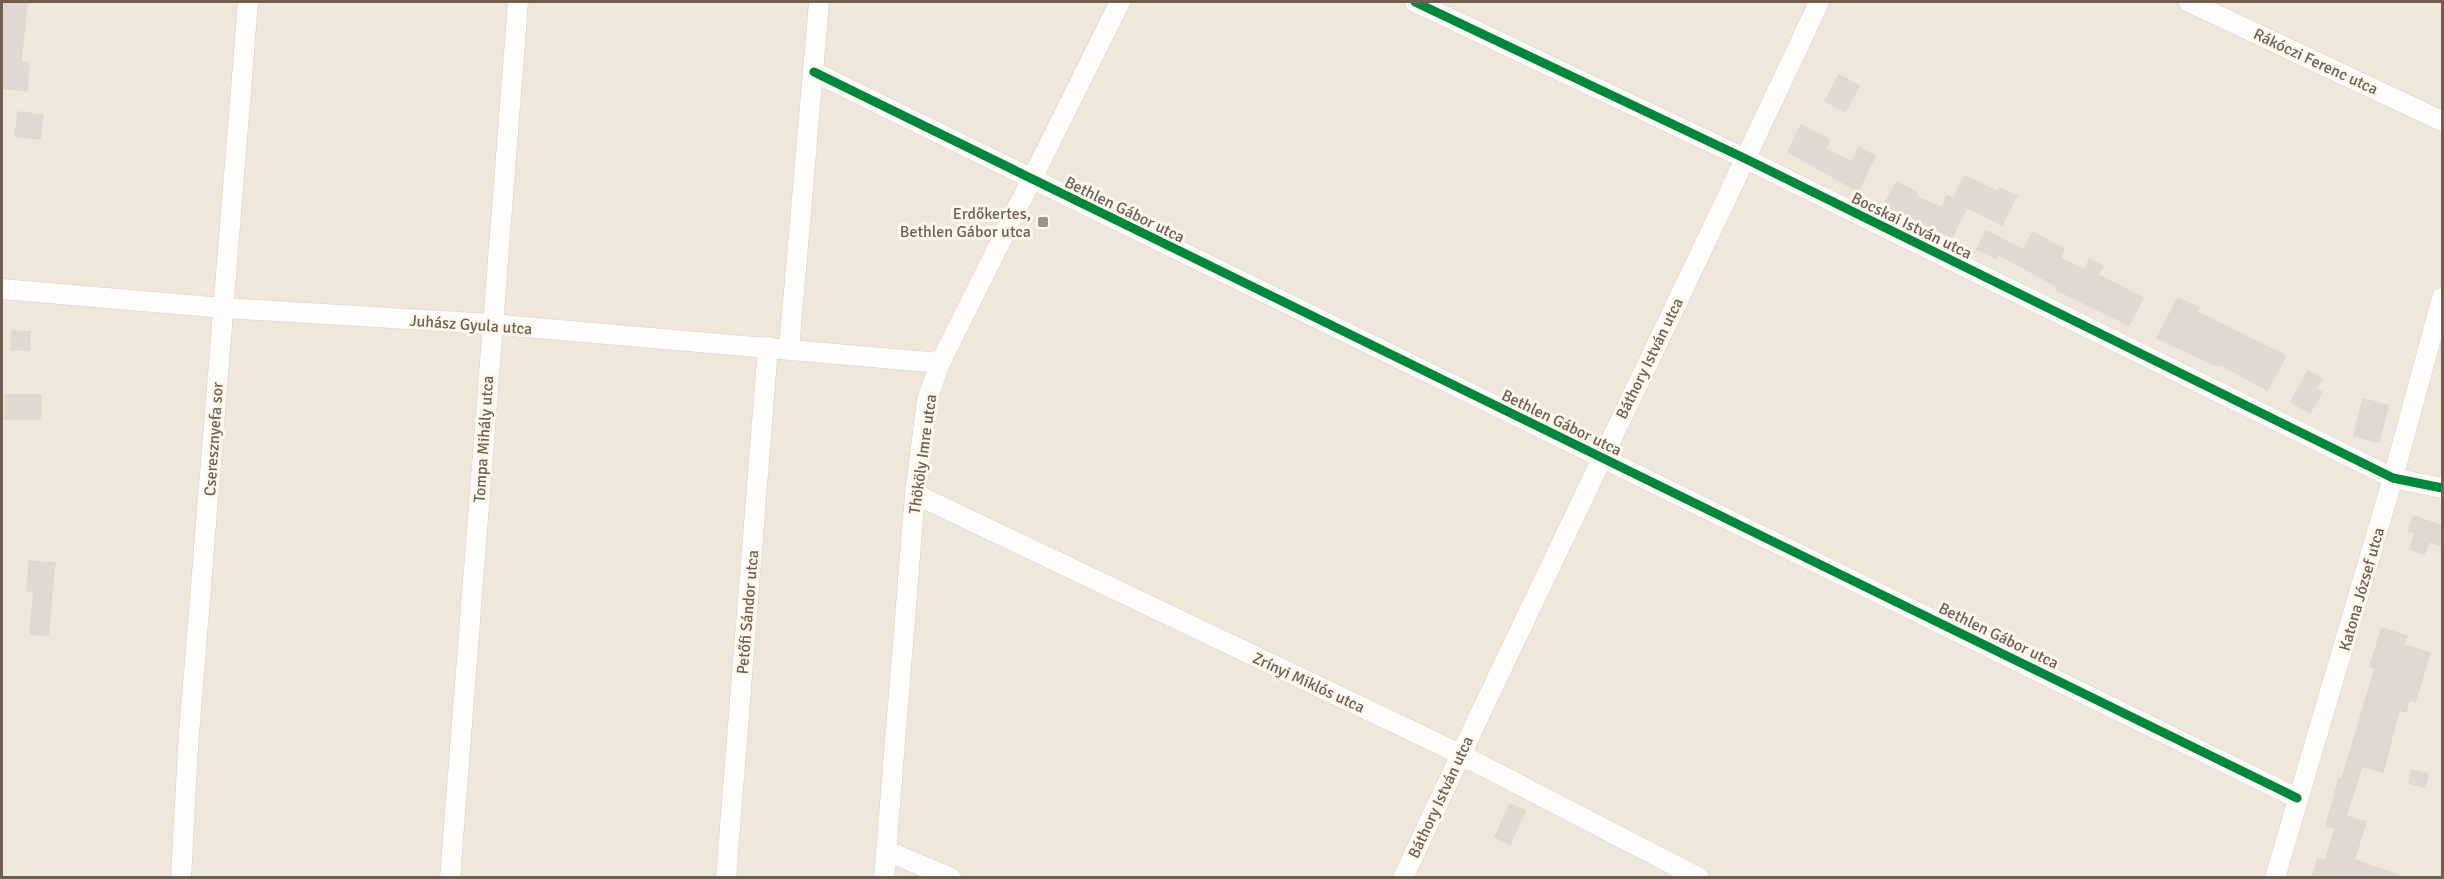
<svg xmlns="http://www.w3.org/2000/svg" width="2444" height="879" viewBox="0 0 2444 879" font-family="Signika,sans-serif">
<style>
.residential{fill:#efe7d9}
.building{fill:#dfd9d1;stroke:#dfd8ce;stroke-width:1.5}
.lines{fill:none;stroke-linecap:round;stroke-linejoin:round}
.minor-casing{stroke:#d5d0ca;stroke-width:21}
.minor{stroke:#fefdfc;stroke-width:20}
.cycleway-casing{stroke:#fef9ed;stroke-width:13}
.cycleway{stroke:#00873e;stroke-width:9}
.poi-dot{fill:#a09285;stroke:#fef9ed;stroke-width:2}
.labels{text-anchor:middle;stroke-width:6;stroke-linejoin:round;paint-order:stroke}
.street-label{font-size:16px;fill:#725e4e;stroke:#fef9ed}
.poi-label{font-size:16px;fill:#725e4e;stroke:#fef9ed;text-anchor:end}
</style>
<rect width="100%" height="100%" fill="#f6f3eb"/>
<path class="residential" d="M2 2H2442V877H2Z"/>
<path class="building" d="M2 2H27L21 62 29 63 27 91 2 88Z
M1839 75 1859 86 1845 112 1825 101Z
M18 112 43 115 40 139 15 136Z
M1801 125 1830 140 1825 149 1852 162 1859 148 1875 156 1858 191 1788 152Z
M1965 176 1998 192 2000 188 2017 196 2002 225 1967 207 1952 237 1884 205 1897 182 1917 193 1915 196 1942 208 1947 196 1953 199Z
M1986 231 2023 250 2033 232 2064 249 2060 258 2085 270 2089 260 2103 266 2098 275 2143 298 2129 325 2057 290 2058 287 1998 254 1996 258 1977 249Z
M2178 298 2199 308 2197 312 2286 356 2267 390 2220 364 2219 367 2157 338Z
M12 331 30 332 29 350H11Z
M2308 371 2322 379 2316 388 2322 392 2310 413 2291 402Z
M5 395H41L40 419H5Z
M2363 399 2388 405 2379 442 2354 436Z
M2414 516 2442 526V546L2429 541 2424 554 2410 549 2415 533 2408 531Z
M29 561 55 563 48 636 30 634 34 591H27Z
M2382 628 2407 636 2404 645 2430 653 2415 702 2409 700 2406 712 2399 710 2383 772 2362 766 2346 816 2366 822 2354 860 2398 875V878H2312L2318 859 2325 861 2335 829 2326 826 2339 778 2342 779 2375 668 2370 666Z
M2412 770 2428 774 2425 787 2409 783Z
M1510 804 1525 811 1510 844 1495 837Z"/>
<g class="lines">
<g class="minor-casing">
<path id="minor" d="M1415 2 1746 159 2393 478 2442 488
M2189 2 2442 121
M814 72 2297 798
M2 289 223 308 491 324 940 363
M789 349 819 2
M915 494 1460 754 1699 878
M887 851 951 878
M181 878 188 747 248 2
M450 878 518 2
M726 878 768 347
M884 878 915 494 927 400 940 363 1120 2
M1403 878C1539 585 1683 295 1819 2
M2275 878 2393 478 2442 298"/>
</g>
<use href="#minor" class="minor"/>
<g class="cycleway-casing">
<path id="cycleway" d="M1415 2 1746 159 2393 478 2442 488
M814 72 2297 798"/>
</g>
<use href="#cycleway" class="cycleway"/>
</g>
<rect class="poi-dot" x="1037" y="216" width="12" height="12" rx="3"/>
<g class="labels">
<g class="street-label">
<text transform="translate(2316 61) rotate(25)" y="6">Rákóczi Ferenc utca</text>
<text transform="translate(1125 209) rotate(26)" y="6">Bethlen Gábor utca</text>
<text transform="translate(1912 225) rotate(26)" y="6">Bocskai István utca</text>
<text transform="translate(471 324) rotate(4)" y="6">Juhász Gyula utca</text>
<text transform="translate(1649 358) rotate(-64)" y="6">Báthory István utca</text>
<text transform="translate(1562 422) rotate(26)" y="6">Bethlen Gábor utca</text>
<text transform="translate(213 439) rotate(-86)" y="6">Cseresznyefa sor</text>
<text transform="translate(483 439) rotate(-86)" y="6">Tompa Mihály utca</text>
<text transform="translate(922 454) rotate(-82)" y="6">Thököly Imre utca</text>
<text transform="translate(2361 589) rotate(-74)" y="6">Katona József utca</text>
<text transform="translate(747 612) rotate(-85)" y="6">Petőfi Sándor utca</text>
<text transform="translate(1999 635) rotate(26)" y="6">Bethlen Gábor utca</text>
<text transform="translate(1309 682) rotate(25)" y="6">Zrínyi Miklós utca</text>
<text transform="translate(1440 797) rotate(-65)" y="6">Báthory István utca</text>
</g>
<g class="poi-label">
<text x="1031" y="219">Erdőkertes,<tspan x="1031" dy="18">Bethlen Gábor utca</tspan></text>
</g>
</g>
<rect width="2444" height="879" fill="none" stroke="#725e4e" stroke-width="6"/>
</svg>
